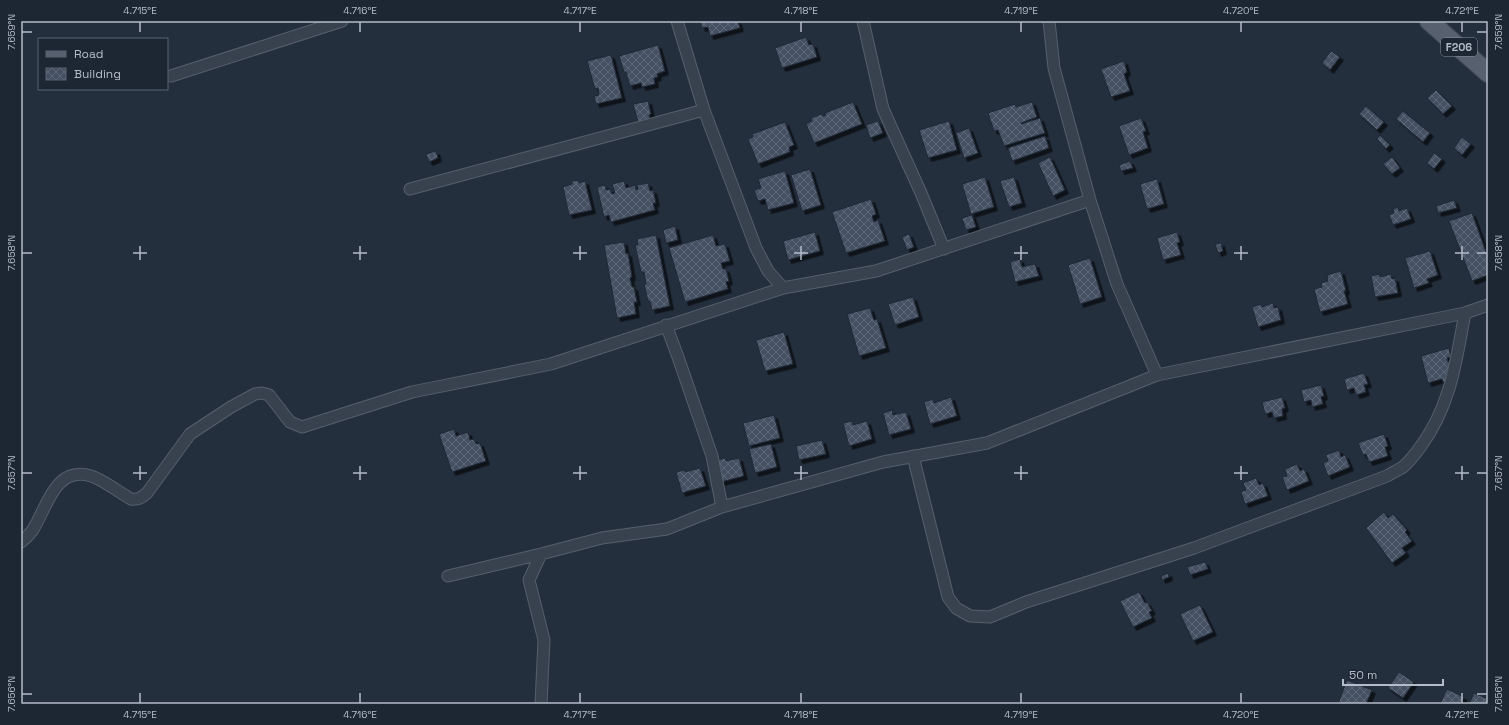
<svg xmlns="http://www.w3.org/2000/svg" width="1509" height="725" viewBox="0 0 1509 725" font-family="'Space Grotesk',sans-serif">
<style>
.building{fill:url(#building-cross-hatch);stroke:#1f2835;filter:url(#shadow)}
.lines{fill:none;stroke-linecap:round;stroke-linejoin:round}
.minor-casing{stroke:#565f6c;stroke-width:13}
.primary-casing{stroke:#414a57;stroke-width:20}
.minor{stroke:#38414e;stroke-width:11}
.primary{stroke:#56606e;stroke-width:18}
.ticks{fill:none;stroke:#b4bcc9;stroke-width:1.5}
.labels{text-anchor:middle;stroke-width:3;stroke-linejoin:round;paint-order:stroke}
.shield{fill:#1d2633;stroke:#878f9c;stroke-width:1}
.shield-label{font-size:11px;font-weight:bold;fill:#b4bcc9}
.neatline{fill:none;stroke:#b4bcc9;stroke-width:1.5}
.ticks-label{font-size:10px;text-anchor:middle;fill:#b4bcc9}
</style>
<defs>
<pattern id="building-cross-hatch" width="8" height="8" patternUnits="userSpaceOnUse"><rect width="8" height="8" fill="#455162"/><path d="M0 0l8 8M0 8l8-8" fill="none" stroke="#5d6877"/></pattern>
<filter id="shadow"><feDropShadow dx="3.5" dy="3.5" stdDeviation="0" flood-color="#0009"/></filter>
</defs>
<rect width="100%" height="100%" fill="#242f3e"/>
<path class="building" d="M700 21H738L740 28 710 36 708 27 702 28Z
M806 37 809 45 813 44 817 57 782 68 775 48Z
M658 45 665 71 657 74 658 77 654 78 655 84 642 87 641 83 630 86 626 72H624L619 56Z
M1331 51 1340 57 1330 70 1322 63Z
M611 55 622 98 596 104 594 96 599 95 598 88 595 89 587 61Z
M1124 61 1127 72 1124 74 1130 91 1111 97 1101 69Z
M1436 90 1452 106 1443 114 1427 98Z
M648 101 651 114 649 115 651 122 639 125 633 104Z
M853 102 862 124 814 143 806 124 812 121 811 118 822 114 823 116 826 115 825 113Z
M1032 102 1037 117 1021 123V124L1040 118 1045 133 1004 146 998 130 994 131 988 113 1015 104 1016 107Z
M1366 106 1384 122 1377 130 1359 114Z
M1403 111 1430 133 1423 142 1396 119Z
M1141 118 1146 131 1143 132 1148 148 1129 155 1119 126Z
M878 121 883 133 870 138 866 125Z
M949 121 957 150 928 158 919 130Z
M785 122 794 145 789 147 790 152 758 164 748 139 753 137 752 134Z
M969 128 978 153 964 158 956 133Z
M1380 135 1390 145 1386 149 1377 139Z
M1045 136 1049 148 1012 161 1008 148Z
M1462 137 1471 144 1462 155 1454 148Z
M436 151 438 158 429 162 426 154Z
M1434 153 1442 159 1434 169 1427 163Z
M1050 157 1065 190 1053 196 1038 163Z
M1392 157 1400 168 1392 174 1383 164Z
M1130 161 1133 168 1121 171 1119 165Z
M810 169 821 205 802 211 791 175Z
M785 171 794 203 768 210 765 199 758 201 754 190 761 188 758 179Z
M985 177 994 207 971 214 962 184Z
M1014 177 1022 203 1009 207 1000 181Z
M1157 179 1164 204 1147 209 1140 184Z
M578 180 579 183 585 181 592 210 569 215 563 187 572 184V181Z
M624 181 626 188 635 185 636 190 638 189 637 185 648 183 650 191 653 190 656 203H653L655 210 611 222 609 215 604 217 597 187 605 185 606 190 610 189 612 194 615 193 612 184Z
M871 199 876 214 872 216 874 222 878 220 885 241 846 253 832 212Z
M1454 200 1457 208 1438 213 1436 206Z
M1398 207 1399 211 1407 208 1411 219 1393 225 1389 215 1394 213 1393 209Z
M1472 213 1486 252H1488V275L1472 281 1449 221Z
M972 215 976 227 966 230 962 218Z
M675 226 678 240 666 243 663 230Z
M815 232 820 251 788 260 783 241Z
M1177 232 1180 242 1177 243 1181 255 1163 260 1157 238Z
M909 234 914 247 907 250 902 237Z
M656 235 670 306 652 310 650 301H648L644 284H646L644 272H641L635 245H638L637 239Z
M713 235 716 246 725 244 730 261 721 263 723 269H726L729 281 726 282 728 289 685 302 669 248Z
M624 242 626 254 628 253 632 277 630 278 632 287H634L637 302H634L636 314 617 318 604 245Z
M1221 243 1223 251 1218 253 1215 244Z
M1430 251 1438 275 1427 279 1429 283 1414 288 1405 258Z
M1090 258 1102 297 1080 304 1068 265Z
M1020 259 1022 267 1035 264 1039 276 1015 282 1010 262Z
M1341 271 1346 291H1344L1348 304 1320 312 1314 289 1322 287 1321 283 1328 281 1327 275Z
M1379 274 1380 277 1391 274 1392 279 1395 278 1398 293 1375 297 1371 276Z
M913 297 919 317 895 325 888 304Z
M1273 303 1274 308 1278 307 1281 320 1258 327 1252 307 1261 304 1262 307Z
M870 308 874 320 877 319 886 348 859 356 847 314Z
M784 332 793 364 765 371 756 340Z
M1449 348 1451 357 1447 358 1448 362 1451 361 1453 380 1443 382 1442 379 1428 383 1421 356Z
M1364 373 1368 384 1364 385 1366 392 1356 395 1354 388 1347 390 1344 379Z
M1321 385 1324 396 1321 397 1323 404 1312 407 1311 400 1304 402 1301 390Z
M951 397 957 416 930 424 924 402 933 399 934 403Z
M1282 397 1285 408 1282 409 1283 416 1274 418 1272 412 1265 414 1262 402Z
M892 410 893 415 906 412 911 429 889 435 883 413Z
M774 415 780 438 749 446 743 423Z
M852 421 853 425 867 421 872 439 849 446 843 423Z
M454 429 456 436 468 432 470 440 474 439 476 444 480 443 486 461 452 472 439 434Z
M1384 434 1388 446 1385 447 1388 456 1369 462 1366 454 1363 455 1358 443Z
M822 440 826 454 799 460 796 446Z
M771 444 777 467 755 473 749 449Z
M1339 450 1341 457 1345 455 1350 467 1328 476 1323 463 1328 461 1326 455Z
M725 458 726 461 739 458 744 476 721 482 715 461Z
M1297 464 1300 471 1304 469 1309 481 1287 490 1282 477 1287 476 1285 469Z
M700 468 706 486 682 493 676 472 685 470V472Z
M1256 478 1259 485 1263 483 1268 496 1245 504 1241 492 1246 490 1243 483Z
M1384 512 1388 518 1393 514 1407 530 1405 532 1412 541 1402 548 1406 553 1392 563 1366 528Z
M1205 562 1208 569 1190 575 1187 567Z
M1168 573 1169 577 1162 580 1161 576Z
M1139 592 1145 603 1147 602 1152 611 1149 612 1152 618 1133 627 1120 601Z
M1200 605 1213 632 1193 641 1180 614Z
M1399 672 1414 682 1403 698 1388 688Z
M1347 680 1372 690 1366 704H1338Z
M1447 689 1464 697 1460 704H1440Z
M1474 693 1488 699V704H1469Z"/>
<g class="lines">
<g class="minor-casing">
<path id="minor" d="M677 21 704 110 756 248 768 271 783 288
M863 21 883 109 921 193 944 249
M1049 21 1054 68 1090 200 1117 284 1157 375
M171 76 342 21
M410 189 704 110
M666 325 678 357 712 456 722 507
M913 456 948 597 956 608 970 616 990 617 1026 602 1194 548 1387 476C1392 473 1398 470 1403 467 1410 461 1416 453 1421 446 1451 405 1456 361 1465 313
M21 542C25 539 29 535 32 531 47 509 54 465 91 476 102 479 120 493 131 499 138 500 141 498 147 493L190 434 231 407 255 394 262 393 269 395 290 422 302 427 412 392 551 364 783 288 876 271 1090 200
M448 576 541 554 602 538 667 529 722 507 883 462 987 443 1157 375 1465 313 1488 305
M541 704 544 640 529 580 541 554"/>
</g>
<g class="primary-casing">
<path id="primary" d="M1429 21 1488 73"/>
</g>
<use href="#minor" class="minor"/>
<use href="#primary" class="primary"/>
</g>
<path class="ticks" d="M140 22V32M360 22V32M580 22V32M801 22V32M1021 22V32M1241 22V32M1462 22V32M22 32H32M1477 32H1487M140 246V260M360 246V260M580 246V260M801 246V260M1021 246V260M1241 246V260M1462 246V260M22 253H32M133 253H147M353 253H367M573 253H587M794 253H808M1014 253H1028M1234 253H1248M1455 253H1469M1477 253H1487M140 466V480M360 466V480M580 466V480M801 466V480M1021 466V480M1241 466V480M1462 466V480M22 473H32M133 473H147M353 473H367M573 473H587M794 473H808M1014 473H1028M1234 473H1248M1455 473H1469M1477 473H1487M140 693V703M360 693V703M580 693V703M801 693V703M1021 693V703M1241 693V703M1462 693V703M22 694H32M1477 694H1487"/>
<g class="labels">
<rect class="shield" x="1441" y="38" width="36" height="18" rx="3"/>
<g class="shield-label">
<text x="1459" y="51">F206</text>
</g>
</g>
<rect width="1509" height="725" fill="none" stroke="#1d2633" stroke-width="44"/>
<rect x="38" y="38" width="130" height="52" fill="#1d2633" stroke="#59626f"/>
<rect x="46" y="51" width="20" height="6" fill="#56606e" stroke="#59626f"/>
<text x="74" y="58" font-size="12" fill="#b4bcc9">Road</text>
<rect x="46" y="68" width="20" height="12" fill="url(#building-cross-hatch)" stroke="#59626f"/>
<text x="74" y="78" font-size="12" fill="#b4bcc9">Building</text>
<path d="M1343 679v6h100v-6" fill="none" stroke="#b4bcc9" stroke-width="2"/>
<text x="1349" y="679" font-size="12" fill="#b4bcc9" stroke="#1d2633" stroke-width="3" paint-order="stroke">50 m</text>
<rect x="22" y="22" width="1465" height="681" class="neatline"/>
<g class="ticks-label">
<text x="140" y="14">4.715°E</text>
<text x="360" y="14">4.716°E</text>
<text x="580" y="14">4.717°E</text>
<text x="801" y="14">4.718°E</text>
<text x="1021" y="14">4.719°E</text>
<text x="1241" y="14">4.720°E</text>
<text x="1462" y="14">4.721°E</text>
<text transform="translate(11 32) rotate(-90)" y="4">7.659°N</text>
<text transform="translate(1498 32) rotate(-90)" y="4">7.659°N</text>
<text transform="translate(11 253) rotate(-90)" y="4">7.658°N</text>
<text transform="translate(1498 253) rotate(-90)" y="4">7.658°N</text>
<text transform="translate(11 473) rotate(-90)" y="4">7.657°N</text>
<text transform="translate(1498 473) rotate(-90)" y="4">7.657°N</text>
<text transform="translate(11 694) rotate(-90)" y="4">7.656°N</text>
<text transform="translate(1498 694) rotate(-90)" y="4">7.656°N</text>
<text x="140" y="718">4.715°E</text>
<text x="360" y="718">4.716°E</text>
<text x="580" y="718">4.717°E</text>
<text x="801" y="718">4.718°E</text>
<text x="1021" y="718">4.719°E</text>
<text x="1241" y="718">4.720°E</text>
<text x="1462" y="718">4.721°E</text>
</g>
</svg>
